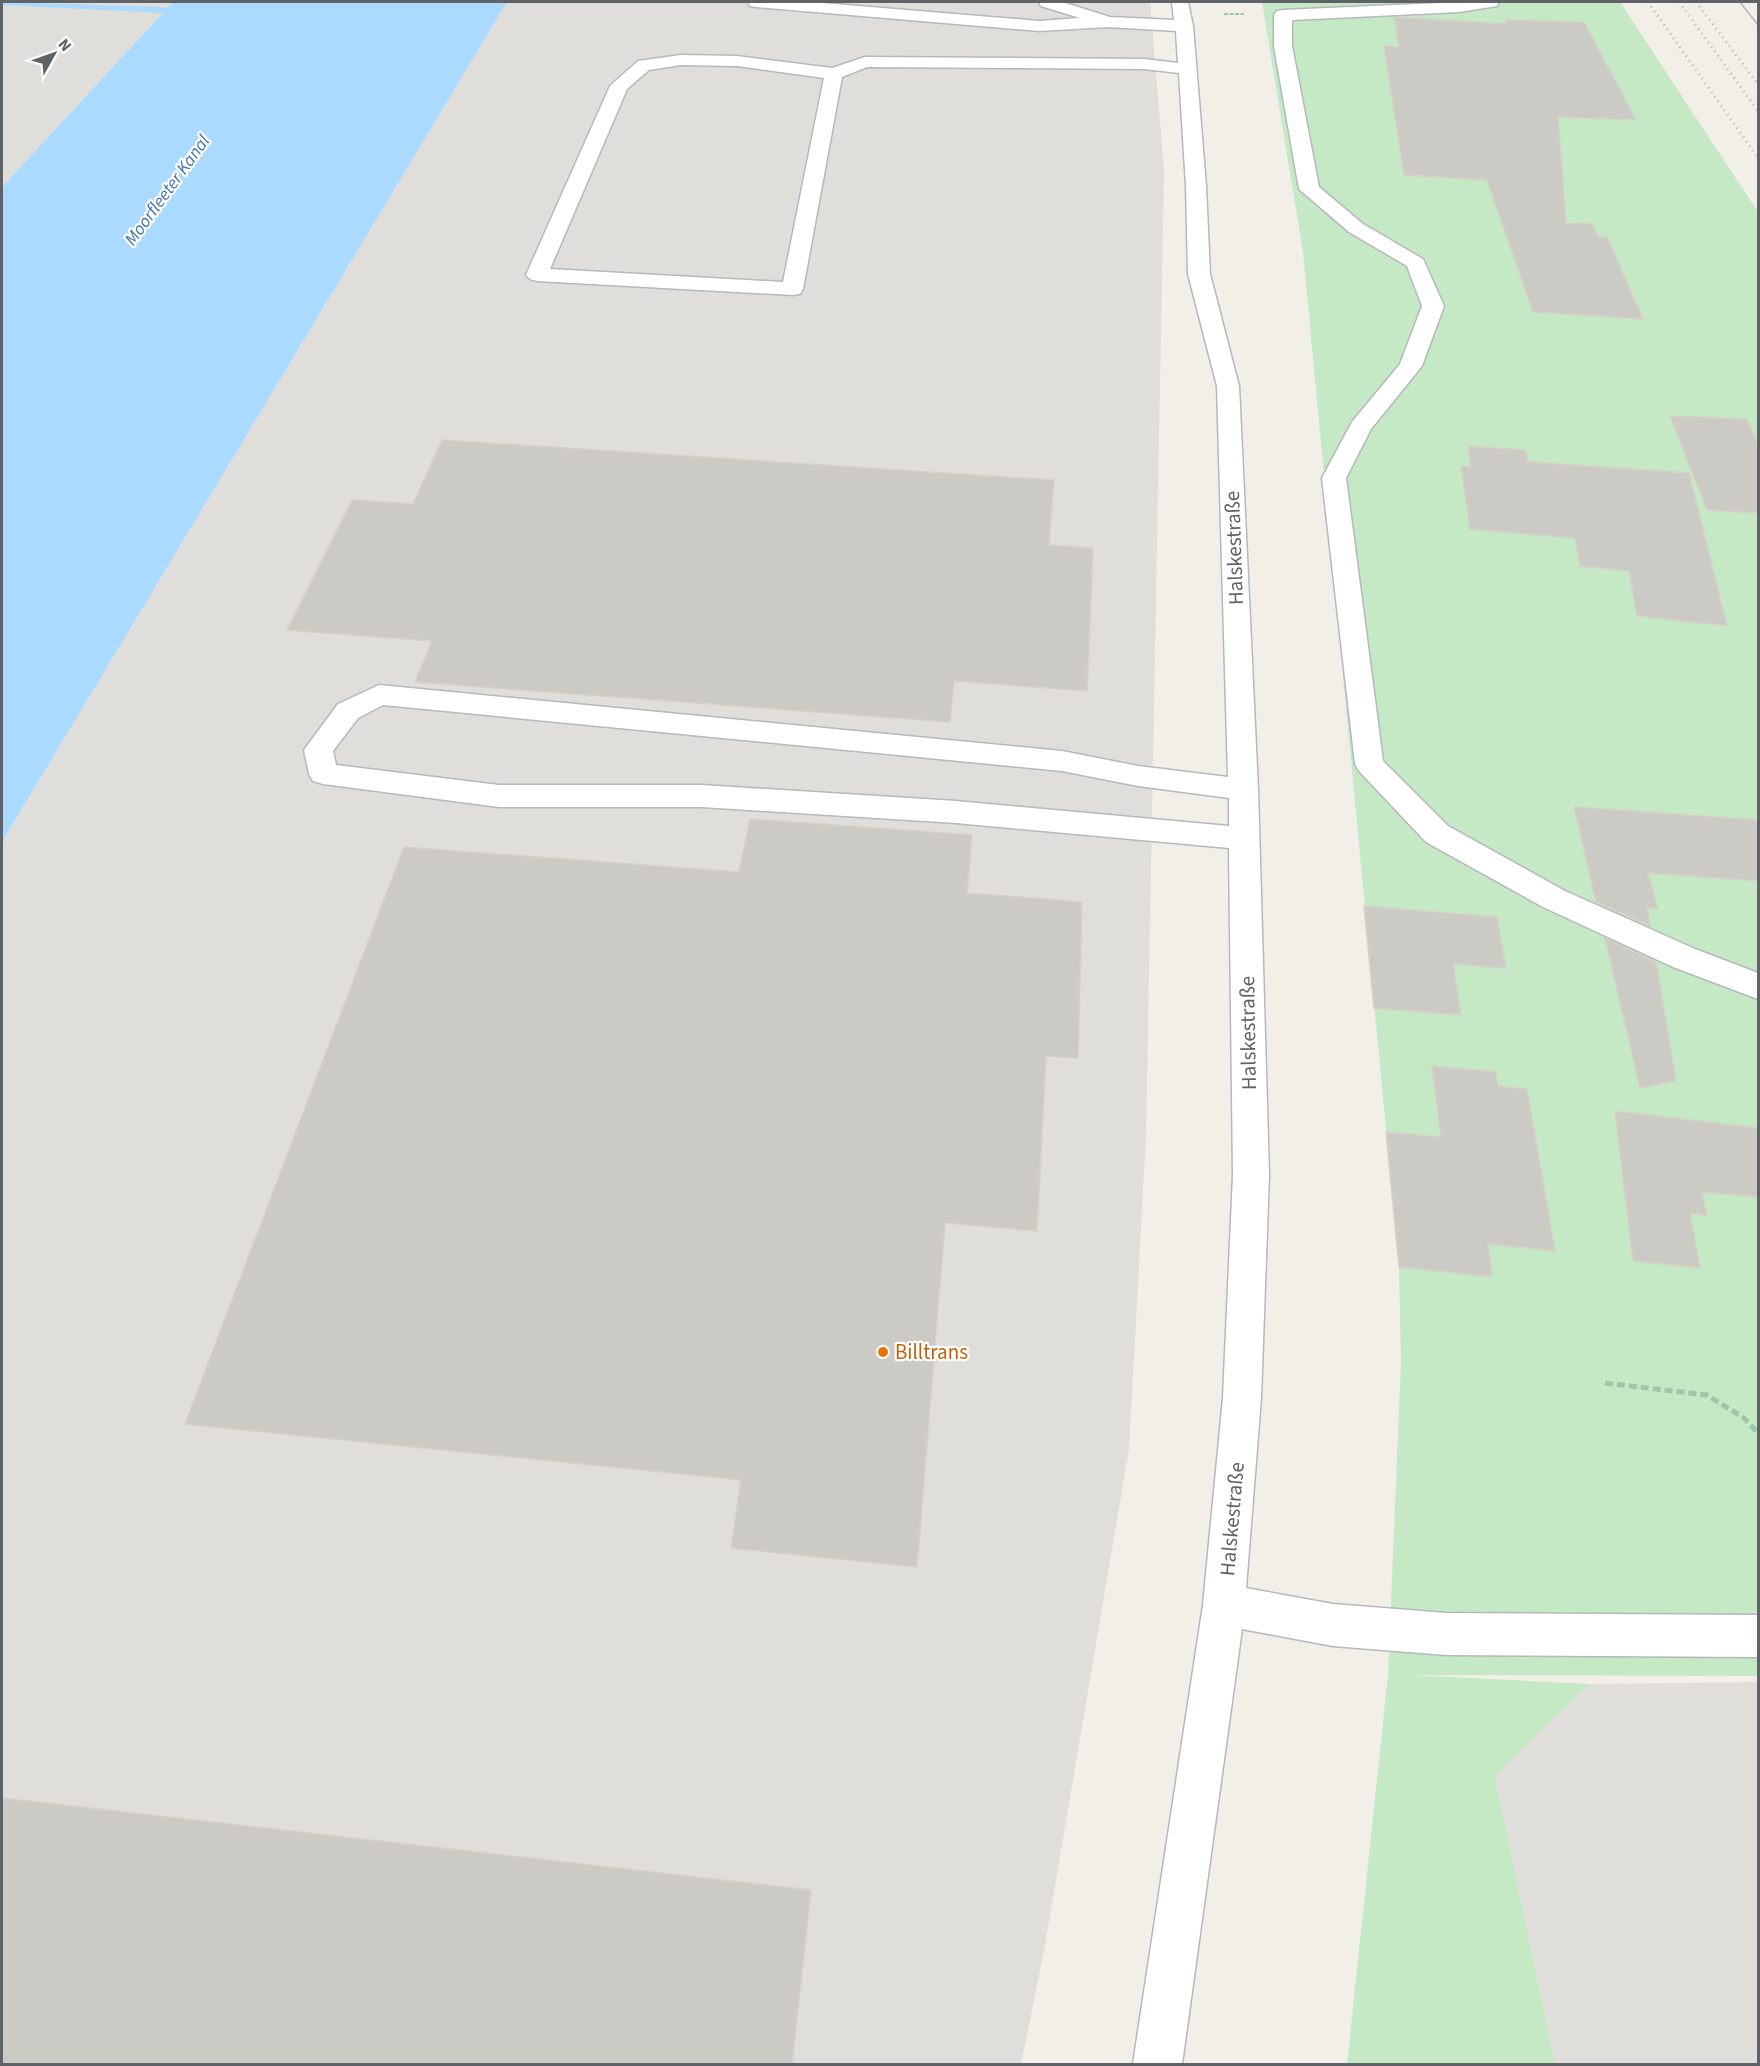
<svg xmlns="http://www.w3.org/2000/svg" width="1760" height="2066" viewBox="0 0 1760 2066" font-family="'Source Sans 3',sans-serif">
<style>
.industrial{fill:#e0deda}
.green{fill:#c5e8c5}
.water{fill:#aadaff}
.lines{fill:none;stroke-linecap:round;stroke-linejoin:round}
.stream{fill:#aadaff;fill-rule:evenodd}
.building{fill:#cccac5;stroke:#d6d1c6;stroke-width:1.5}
.minor-casing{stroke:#b5b8bc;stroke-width:3}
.path-far1{stroke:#9cc7a9;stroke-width:2;stroke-dasharray:4 1.5;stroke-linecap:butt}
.path{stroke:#9cc7a9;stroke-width:5;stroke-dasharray:8 4;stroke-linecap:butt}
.minor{fill:#fff;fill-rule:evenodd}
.tram{stroke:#b6b7b8;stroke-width:1.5}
.rail{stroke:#b6b7b8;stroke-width:3;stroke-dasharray:1 4.5;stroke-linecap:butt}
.food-dot{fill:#e8710a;stroke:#fff;stroke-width:2}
.labels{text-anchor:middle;stroke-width:4.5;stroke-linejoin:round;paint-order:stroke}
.far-water-label{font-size:18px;font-style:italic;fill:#4174aa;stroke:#fff}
.street-label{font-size:21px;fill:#5f6368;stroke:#fff}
.food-label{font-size:21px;fill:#c56008;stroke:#fff;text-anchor:start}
</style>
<rect width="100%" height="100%" fill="#f1efe8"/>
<path class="industrial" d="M2 2H173L2 187Z
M507 2H1150L1164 169 1146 1136 1129 1449 1044 1951 1021 2064H2V842Z
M1758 1682V2064H1555L1495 1776 1589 1684Z"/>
<path class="green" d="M1262 2H1620L1758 212V1676L1409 1675 1589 1684 1495 1776 1555 2064H1347L1388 1675 1401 1362 1399 1267 1303 252Z"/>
<path class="water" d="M173 2H507L2 842V187Z"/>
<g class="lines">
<path class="stream" d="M2 2 165 7 170 10 165 13 2 5Z"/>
</g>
<path class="building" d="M1394 17 1507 24 1505 20 1584 22 1636 120 1558 117 1566 223 1592 224 1598 237H1607L1643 319 1533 312 1487 180 1404 175 1384 46 1399 47Z
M1670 416 1747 419 1758 445V513L1707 510Z
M442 440 1054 480 1049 545 1093 548 1087 691 954 681 950 722 415 682 432 641 287 630 352 500 413 504Z
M1468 446 1525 450 1528 462 1689 473 1727 626 1637 616 1629 571 1580 566 1575 538 1470 529 1461 466 1471 467Z
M1574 807 1758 820V881L1648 873 1658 909 1647 908 1650 926 1596 902Z
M750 819 972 835 967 893 1082 902 1078 1058 1046 1056 1037 1231 945 1223 917 1567 731 1548 741 1480 185 1424 404 847 739 872Z
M1364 906 1497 917 1506 968 1453 964 1461 1015 1374 1008Z
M1605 938 1656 962 1676 1081 1640 1088Z
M1432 1066 1496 1072 1498 1086 1527 1089 1555 1251 1488 1244 1492 1277 1399 1267 1386 1132 1441 1137Z
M1615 1111 1758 1128V1197L1702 1192 1707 1216 1690 1213 1700 1268 1633 1261Z
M2 1798 811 1890 792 2064H2Z"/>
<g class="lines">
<g class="minor-casing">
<path id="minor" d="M748 2H810L1039 21 1080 18 1041 6 1039 2H1062L1110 17 1174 20 1172 2H1188L1193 26 1206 186 1210 274 1239 386 1258 789 1269 1175 1261 1398 1246 1588 1333 1604 1446 1613 1758 1615V1657L1446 1655 1333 1646 1242 1629 1182 2064H1133L1203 1605 1223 1398 1233 1175 1229 848 956 823 702 807H499L323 784 313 781 309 774 304 750 338 704 379 685 1062 751 1138 766 1228 777 1217 386 1188 274 1186 186 1179 73 1144 69 867 67 842 77 803 289 800 294 792 295 537 281 530 279 526 275 610 86 638 61 681 55 737 56 832 68 865 57 1144 59 1178 63 1176 31 1108 27 1039 31 756 7 750 6ZM681 65 737 66 824 78 783 282 550 269 627 89 649 70ZM383 705 1062 771 1138 786 1229 798V826L956 801 702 785H499L336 765 333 751 358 718Z
M1462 2H1499L1497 6 1459 12 1292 20V46L1319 187 1363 224 1423 259 1444 306 1422 366 1371 429 1346 478 1383 761 1448 826 1565 891 1695 949 1758 973V999L1673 967 1543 907 1426 842 1359 771 1355 764 1322 478 1352 422 1400 364 1422 306 1407 266 1349 232 1299 189 1274 46V15L1277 11 1283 10Z"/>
</g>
<path class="path-far1" d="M1224 14H1244"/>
<path class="path" d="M1605 1383 1707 1395 1744 1418 1758 1433"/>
<use href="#minor" class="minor"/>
<path class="tram" d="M1740 2 1758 25"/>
<path class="rail" d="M1648 2 1758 158
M1679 2 1758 111
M1696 2 1758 84"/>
</g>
<circle class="food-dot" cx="883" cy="1352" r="6"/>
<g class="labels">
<g class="far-water-label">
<text transform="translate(167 190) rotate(-54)" y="6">Moorfleeter Kanal</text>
</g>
<g class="street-label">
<text transform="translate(1234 548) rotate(-92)" y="7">Halskestraße</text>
<text transform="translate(1248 1033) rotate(-91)" y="7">Halskestraße</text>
<text transform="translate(1232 1519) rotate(-85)" y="7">Halskestraße</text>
</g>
<g class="food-label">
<text x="895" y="1359">Billtrans</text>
</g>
</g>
<rect width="1760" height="2066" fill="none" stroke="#5f6368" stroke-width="6"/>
<g transform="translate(54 54) rotate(50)" stroke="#ffffff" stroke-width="4.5" paint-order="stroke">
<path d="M0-4.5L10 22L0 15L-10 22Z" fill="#5f6368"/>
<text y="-9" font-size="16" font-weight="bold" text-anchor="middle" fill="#5f6368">N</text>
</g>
</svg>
